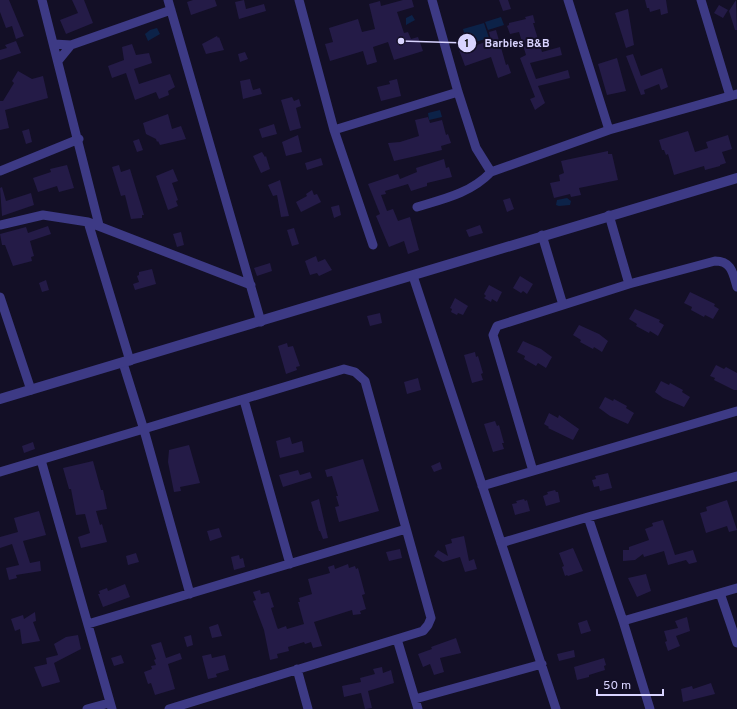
<svg xmlns="http://www.w3.org/2000/svg" width="737" height="709" viewBox="0 0 737 709" font-family="Overpass,sans-serif">
<style>
.water{fill:#0c2248}
.building{fill:#241b47}
.lines{fill:none;stroke-linecap:round;stroke-linejoin:round}
.minor{stroke:#3d3a85;stroke-width:9}
.tertiary{stroke:#3d3a85;stroke-width:10}
.leader{fill:none;stroke:#d9d4ff;stroke-width:1.5}
.callout-dot{fill:#d9d4ff;stroke:#130f26;stroke-width:1.5}
.mark-label{font-size:12px;text-anchor:middle;font-weight:bold;fill:#111}
.callout-label{font-size:11px;text-anchor:middle;font-weight:bold;fill:#d9d4ff;stroke:#130f26;stroke-width:4;stroke-linejoin:round;paint-order:stroke}
</style>
<rect width="100%" height="100%" fill="#130f26"/>
<path class="water" d="M412 15 415 20 406 25V18Z
M501 17 504 25 488 30 485 22Z
M484 23 489 38 475 42 474 38 466 40 463 29Z
M157 28 160 34 148 41 145 34 150 30Z
M440 110 442 117 429 120 428 113Z
M567 198 571 201 570 205 559 206 556 205 557 200Z"/>
<path class="building" d="M0 0H9L24 36 16 39 12 26 6 28 0 12Z
M72 0H84L93 23 66 34 60 20 78 13Z
M193 0H215L217 6 191 15 187 2Z
M244 0 246 9 264 4 266 11 239 19 235 2Z
M403 0H412L414 7 397 12 404 33 408 32 411 39 418 37 423 51 394 60 388 42 373 47 377 62 367 65 363 51 330 61 325 44 333 42 329 28 358 19 362 32 375 29 369 4 380 1 381 6Z
M499 0H508L511 9 503 11Z
M645 0H666L668 13 661 15 660 9 650 12 649 8H647Z
M736 0 737 30H735L729 11Z
M719 5 728 10 723 18 714 13Z
M628 9 634 45 626 48 615 13Z
M533 15 535 23H533L542 52 560 47 562 55 530 63 536 79 568 70 570 78 538 86 545 103 535 110 530 99 535 97 520 58 526 55 519 32 510 34 507 26 509 25V23L526 19 525 17Z
M496 30 506 65 508 64 511 73 498 78 491 57 465 66 459 50 467 48 466 44 472 42 474 46 491 40 489 32Z
M217 36 218 38 219 37 224 50 206 54 202 44Z
M16 41 21 53 0 60V50L7 48 5 45Z
M132 44 136 55 149 53 152 63 134 69 139 84 170 74 175 87 168 91 169 95 159 99 156 92 135 100 126 73 112 78 108 66 124 60 122 47Z
M245 52 248 59 240 62 238 54Z
M633 54 641 76 662 68 668 87 661 90 659 84 644 90 645 94 641 95 626 56Z
M617 58 626 91 607 95 598 64Z
M18 71 32 79 43 76 48 98 5 110 9 128 0 130V101H3L14 83 12 81Z
M250 79 253 90 260 88 262 94 243 99 240 81Z
M397 79 401 96 381 101 377 87 390 84 389 81Z
M292 97 294 101 299 99 301 106 296 108 301 128 290 131 281 100Z
M168 114 172 129 181 126 186 139 160 145 158 141 157 142 156 139 146 134 143 123Z
M428 117 430 123 442 120 446 135 448 134 451 143 441 146 442 150 394 161 388 143 400 142 419 136 415 120Z
M274 124 277 134 262 138 259 129Z
M29 129 32 142 26 144 22 131Z
M688 131 695 152 708 148 706 142 728 135 732 149 722 152 726 163 720 165V166L705 170 704 166 674 175 668 154 666 155 664 150H662L659 140Z
M298 135 302 152 286 156 282 142Z
M139 139 143 150 137 152 133 141Z
M608 151V154H612L618 180 579 188 581 195 571 197 570 194 554 198 550 183 560 181 559 175 564 173 561 161Z
M262 152 265 157 266 156 270 169 261 173 253 156Z
M321 158 323 165 307 170 305 163Z
M444 159 446 168 449 167 452 177 427 183V186L411 191 408 184 385 191 386 194 381 195 387 211 393 209 398 221 410 217 419 250 408 254 404 241 389 247 376 216 380 214 368 184 398 174 400 179 417 172 416 168Z
M67 165 74 188 59 192 57 186 38 192 33 178 51 172 50 169Z
M119 165 121 172 130 169 144 215H142V218L131 219 125 195 121 196 112 167Z
M173 169 178 181 172 183 178 200 176 201 178 206 168 210 156 176Z
M280 180 289 216 281 217 277 195 273 196 268 185Z
M2 187 6 201 31 193 34 205 2 216 0 188Z
M312 190 314 195 317 194 321 202 301 212 296 202 307 196 306 194Z
M510 198 514 209 507 212 503 200Z
M339 205 341 215 334 218 331 207Z
M480 225 483 233 469 237 466 230Z
M48 226 51 234 30 241 34 256 31 257 32 261 13 266 5 245H2L0 234 26 227 28 233Z
M294 228 299 244 292 246 287 230Z
M181 232 184 245 177 247 173 234Z
M316 256 318 262 325 259 332 270 319 276 317 273 310 275 305 261Z
M270 263 272 271 257 276 254 268Z
M152 269 156 284 135 290 133 284 139 282 137 276 139 275V272Z
M520 276 533 284 527 294 523 291 521 293 513 288Z
M46 280 49 290 42 292 39 283Z
M489 285 502 292 497 302 492 299 491 302 484 298 486 296 484 294Z
M690 292 715 304 714 306 719 309 713 319 705 315 704 317 691 310 692 307 684 303Z
M455 298 468 306 463 315 458 313 457 315 451 312 452 309 450 308Z
M635 309 660 320 659 322 664 325 658 336 650 331 649 333 636 326 637 324 629 319Z
M380 313 382 323 370 326 367 316Z
M579 325 599 334 608 341 602 352 594 347 593 349 580 342 581 340 573 335Z
M523 341 541 349 552 357 546 368 538 363 536 366 524 359 525 356 517 352Z
M287 343 288 347 293 346 300 366 296 367 297 370 286 374 278 346Z
M475 352 476 357 478 356 483 373 481 374 483 380 472 383 464 355Z
M716 365 724 369 726 367 737 373V390H734L714 380 715 378 710 376Z
M418 378 421 390 407 394 404 382Z
M661 381 669 385 670 383 683 390 682 392 690 397 684 407 663 398 655 392Z
M605 397 613 401 614 399 627 406 626 408 634 413 628 424 610 416 599 408Z
M549 413 558 418 559 415 579 429 573 440 548 428 549 427 544 424Z
M495 421 497 426 499 425 504 443H502L504 449 493 452 484 424Z
M290 437 292 444 302 441 304 452 280 458 276 441Z
M33 442 35 449 24 453 22 446Z
M189 445 200 483 180 487 181 491 174 492 168 462 169 450Z
M363 459 379 511 339 522 335 507 339 506 336 496H338L332 476 327 477 325 470Z
M93 461 101 490H103L107 509 96 511 100 525 102 524 107 542 81 548 78 537 90 533 85 514 76 515 71 489H69L63 468Z
M440 462 442 469 434 472 431 466Z
M298 470 300 475 310 472 312 478 283 487 279 475Z
M608 473 612 488 600 491 599 486 594 487 592 480 596 479 595 476Z
M555 490 556 492H558L560 502 546 506 543 496 548 494 547 492Z
M319 499 328 538 323 539 320 531H319L311 502Z
M524 499 525 501 527 500 530 511 515 515 512 504 517 503 516 501Z
M727 500 737 530 729 532 727 526 706 533 700 513 707 511 706 507Z
M39 511 46 535 23 541 30 563 40 561 41 571 16 575 17 578 9 580 6 568 19 565 12 544 0 548V537L18 532 14 518Z
M663 520 675 555 693 550 697 562 689 564 686 560 668 565 664 551 644 557 643 554 635 560 623 561V550H629V547L649 540 645 529 653 526 652 523Z
M219 528 222 537 210 541 207 531Z
M464 536 469 561 474 559 477 569 465 572 460 557 443 562 434 556 438 550 448 556 445 545 452 543 451 539Z
M573 548 583 571 568 576 567 575 565 576 562 567 564 566 559 553Z
M400 549 402 558 389 561 386 552Z
M136 553 139 562 128 565 126 556Z
M239 555 240 559 243 558 245 567 234 570 231 557Z
M348 564 349 568 355 566 356 569 358 568 365 594 362 595 366 609 360 611 361 614 353 615 352 610 314 622 322 646 313 648 311 642 305 644 304 642 288 647 289 651 277 654 278 658 270 660 264 630 253 601 256 600 253 592 260 590 261 594 269 592 274 607 271 608 277 627 278 629 286 626 287 629 304 624 298 602H300L299 598 312 594 308 579 330 573 328 567 334 565 335 569Z
M646 574 651 591 637 597 628 578Z
M125 584 130 597 103 607 98 594H100L99 591 107 588 108 591Z
M35 612 36 621 33 622 40 641 22 644 20 629 15 631 11 619 23 615 24 619Z
M687 617 690 631 676 636 680 646 668 651 665 642 667 641 664 631 678 628 675 621Z
M587 620 591 631 581 634 578 623Z
M218 624 222 636 212 638 209 627Z
M78 635 81 649 54 663 60 682 42 687 34 667 47 664 46 658 58 655 54 644 66 637Z
M191 635 193 645 187 647 184 637Z
M456 638 461 653 440 658 444 672 434 675 430 664 423 667 418 654 432 649 431 647Z
M161 642 166 658 180 653 182 659 168 664 175 689 155 695 151 683 148 684 144 672 152 669 151 666 156 665 154 660 156 659 151 645Z
M574 650 575 657 559 661 557 654Z
M211 654 212 658 225 655 229 670 216 674 217 677 208 679 202 656Z
M121 655 124 663 114 666 111 658Z
M604 658 606 665 604 666 605 670 589 675V677L577 680 574 667Z
M382 667 383 673 391 670 394 683 368 691 372 708 365 709 361 693 344 697 342 686 361 682 360 678 375 674 373 669Z
M711 683 715 694 683 702 681 689 692 686 693 689Z"/>
<g class="lines">
<path class="minor" d="M42 0 99 225
M168 0 261 322
M299 0 334 130 373 245
M432 0 458 92 476 148 491 172
M568 0 609 130
M701 0 730 96
M54 44 71 45 171 10
M58 61 71 45
M334 130 458 92
M0 171 79 139
M417 207C444 199 471 193 491 172L609 130 737 94
M609 215 629 284
M88 222 130 361
M0 225 43 215 88 222 251 285
M542 235 563 305
M413 276 556 709
M0 297 31 390
M123 363 144 430 190 594
M244 400 290 564
M41 460 112 709
M533 471 493 335 497 326 629 284 715 261C732 261 733 274 737 287
M0 472 344 369 355 372 365 381 431 618 428 625 423 631 169 709
M482 486 737 411
M588 517 623 621 650 709
M501 543 588 517 737 476
M720 593 737 643
M623 621 737 588
M88 624 406 529
M397 639 418 709
M297 669 308 709
M415 699 542 664
M87 709 109 703"/>
<path class="tertiary" d="M0 399 737 178"/>
</g>
<path class="leader" d="M401 41L467 43"/>
<g class="callout-dot">
<circle cx="401" cy="41" r="4"/>
<circle cx="467" cy="43" r="10"/>
</g>
<g class="mark-label">
<text x="467" y="47">1</text>
</g>
<g class="callout-label">
<text x="517" y="47">Barbies B&amp;B</text>
</g>
<path d="M597 689v6h66v-6" fill="none" stroke="#d9d4ff" stroke-width="2"/>
<text x="603" y="689" font-size="12" fill="#d9d4ff" stroke="#130f26" stroke-width="3" paint-order="stroke">50 m</text>
</svg>
